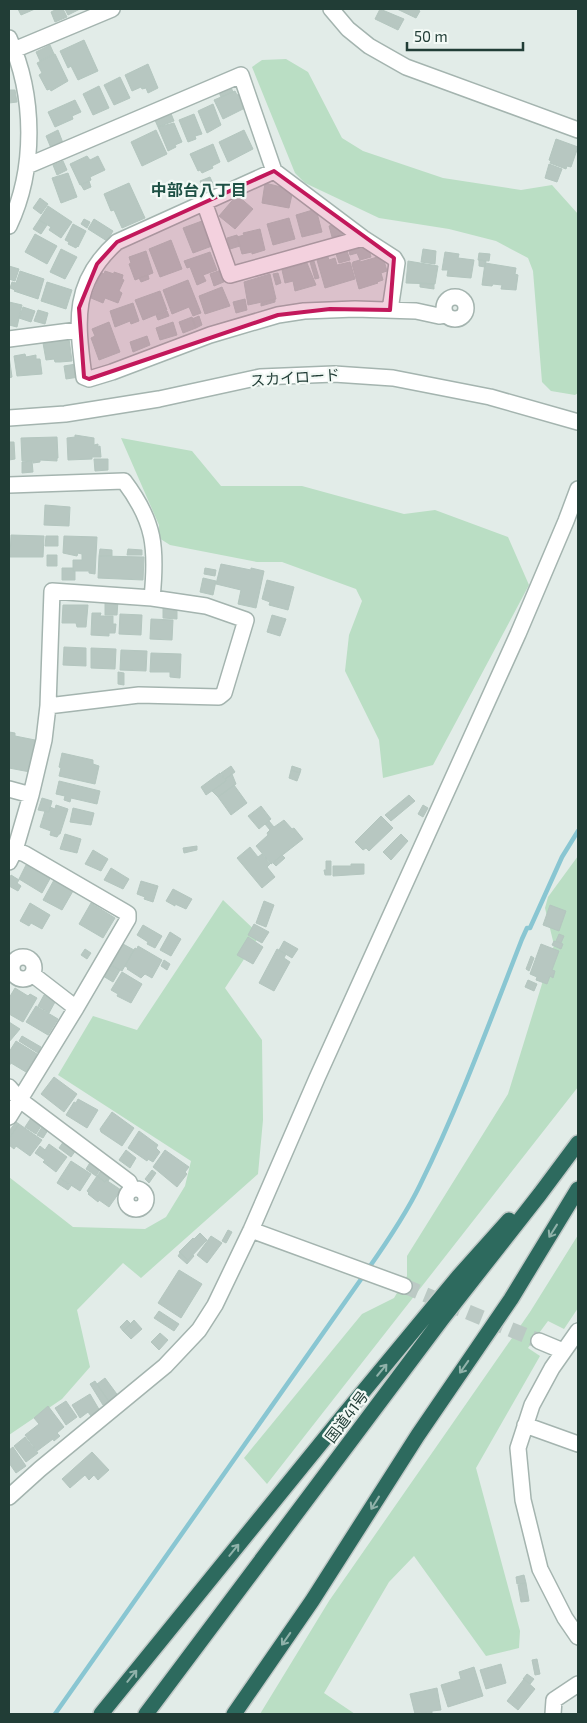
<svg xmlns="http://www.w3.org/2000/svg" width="587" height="1723" viewBox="0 0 587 1723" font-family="'Exo 2','Noto Sans JP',sans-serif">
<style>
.green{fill:#badec4}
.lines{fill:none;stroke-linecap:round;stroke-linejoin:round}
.stream{stroke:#89c6d2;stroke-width:4.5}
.building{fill:#b7c7c1;stroke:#b4c6bf}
.minor-tunnel{stroke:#bbc9c4;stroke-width:15;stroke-dasharray:15 8;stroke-linecap:butt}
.minor-casing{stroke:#a4b4af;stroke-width:18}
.highway-casing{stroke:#c1c9c7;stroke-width:18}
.minor{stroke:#fff;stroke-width:15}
.highway{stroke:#2d6a5e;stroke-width:15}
.oneway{stroke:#90b2aa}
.marked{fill:#c2185b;fill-opacity:0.2;stroke:#c2185b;stroke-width:4;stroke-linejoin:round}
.labels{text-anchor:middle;stroke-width:4.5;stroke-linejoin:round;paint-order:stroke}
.street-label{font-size:15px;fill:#213d36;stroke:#f2f9f5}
.neighbourhood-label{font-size:16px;font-weight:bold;fill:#1d5044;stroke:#f2f9f5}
</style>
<rect width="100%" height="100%" fill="#e2ece8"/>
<path class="green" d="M286 59 308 72 342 138 363 151 443 178 521 190 552 185 578 214V393L575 395 551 391 542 382 533 271 528 258 496 241 449 229 379 218 305 183 295 173 252 67 262 60Z
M121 438 192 451 221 486H302L404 514 435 510 508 537 529 585 433 765 383 778 379 740 345 671 349 635 362 601 356 589 282 562H257L170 545 159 538V525Z
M578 856V1087L267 1484 244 1458 362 1314 394 1298 407 1276V1256L508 1094 554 945 545 908 548 897Z
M223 900 260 935 225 988 262 1040 263 1120 258 1174 141 1278 123 1263 77 1310 90 1367 62 1399 9 1435V1177L73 1227 145 1229 166 1217 185 1186 191 1161 58 1075 93 1016 137 1030Z
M578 1235V1308L564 1329 548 1321 528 1348 540 1356 476 1468 520 1631 519 1648 486 1656 414 1556 389 1582 324 1693 355 1714H260L329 1601 530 1312Z"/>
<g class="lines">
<path class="stream" d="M368 1269C387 1242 406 1214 420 1185 459 1106 490 1021 522 939L527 928H530L562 857 578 831
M55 1714 364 1275"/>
</g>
<path class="building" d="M18 9H35L21 15Z
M57 9H63L67 17 55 22 51 12Z
M65 9H80L68 15Z
M380 9 404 19 398 30 375 19Z
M397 9H416L420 11 416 18Z
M84 40 98 71 78 80 71 66 68 68 60 51Z
M50 45 54 54 40 61 36 52Z
M55 54 68 81 51 91 50 89 47 90 39 75 42 73 37 63Z
M148 64 158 88 148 93 146 88 142 89 141 87 132 91 125 75Z
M120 77 130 98 114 105 104 85Z
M230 85 233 92 221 97 218 90Z
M99 86 109 108 93 115 83 94Z
M9 90H15L17 102 9 103Z
M235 91 237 95 241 93 247 107 223 119 214 100Z
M75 100 81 112 72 116 73 119 55 127 48 112Z
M213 104 221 125 207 133 198 111Z
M170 111 174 121 158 127 154 118Z
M194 114 202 134 195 136 196 139 188 142 179 120Z
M174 123 182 142 175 145 176 147 168 151 158 127Z
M58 130 63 143 51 148 46 136Z
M156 130 167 154 142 166 131 142Z
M244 130 253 149 228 162 219 142Z
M556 139 578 147 571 167 567 166 566 169 550 163 551 161 549 160Z
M213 144 220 162 212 166 213 168 202 173 200 170 198 171 190 154Z
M87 156 90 160 98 156 105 170 90 177 91 180 80 185 70 164Z
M63 161 67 170 57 175 53 165Z
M549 164 562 169 557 182 545 178Z
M68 173 77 197 61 203 52 178Z
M210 177 214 186 205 190 200 181Z
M89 181 91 187 84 190 81 185Z
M129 183 145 218 122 228 114 210 111 211 104 194Z
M265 183 293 190 289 208 262 203Z
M237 195 253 209 235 229 219 216Z
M40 198 48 204 41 214 33 208Z
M48 206 72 222 61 238 49 230 51 227 39 220Z
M316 209 322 232 302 237 296 215Z
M289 218 295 239 273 245 267 224Z
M84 219 90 222 87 228 81 224Z
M94 219 113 231 107 241 88 229Z
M39 220 47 225 41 234 33 229Z
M202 221 212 246 193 253 183 228Z
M341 223 344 234 332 237 329 226Z
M73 224 86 231 78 247 77 246 76 248 68 244 69 242 65 240Z
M260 229 265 250 252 254V252L242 254 237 237 244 235 243 233Z
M35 234 57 246 47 264 25 252Z
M237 235 240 246 230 249 227 238Z
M171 240 182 269 160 277 149 249Z
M368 246 371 257 360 260 357 253 350 255 349 251Z
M61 249 77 257 65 279 50 272Z
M423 249 436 251 435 264 421 262Z
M146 251 153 273 135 280 129 264 131 263 129 257Z
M347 251 350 260 339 263 336 254Z
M210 252 217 270 203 275 206 281 197 285 190 267 187 268 184 261Z
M445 252 459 254 458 258 474 260 471 278 447 276 448 270H442Z
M479 253 490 254 489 261 478 260Z
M381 256 383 257 387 271 381 273 383 280 377 282 378 283 359 289 352 264 353 262 360 260V262Z
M328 257 329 260 335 258 337 265 350 262 355 279 325 288 317 260Z
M479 260 486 261 485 267 479 266Z
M314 261 319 278 315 279 310 262Z
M408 261 438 266 435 284 406 283Z
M307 263 316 285 295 291 293 281 285 283 282 270Z
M485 263 516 268 515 274 518 275 516 290 501 289 502 285 493 284 492 286 482 285Z
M9 266 19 269 15 281 9 279Z
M221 270 226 281 214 286 210 274Z
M20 271 44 279 38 299 14 291 15 290 10 288 12 282 16 283Z
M105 271 114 274V272L123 275 122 279 124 280 119 291 122 293 118 303 105 298 103 303 91 298 101 272 104 274Z
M278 273 281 283 276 285 273 274Z
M270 274 276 299 248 305 244 282Z
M148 275 149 279 141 282 139 278Z
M188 280 201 313 193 316 189 307 172 314 163 290Z
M47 282 72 290 66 309 41 301Z
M420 283 434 284V289L420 287Z
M222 287 230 306 205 314 199 296Z
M160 291 167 310 143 320 135 300Z
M245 299 247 310 236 313 233 302Z
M275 299V302L261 306V303Z
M9 302 22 305 17 327 9 325Z
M133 303 139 321 131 324 130 321 115 327 110 311Z
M23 307 35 311 31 322 19 318Z
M38 310 48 313 45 324 34 321Z
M167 311 169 316 158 320 156 315Z
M199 316 202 325 196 328 192 319Z
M192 317 196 328 183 333 179 322Z
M109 322 120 352 99 360 91 338 95 336 92 329Z
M173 322 177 335 160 340 156 328Z
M147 336 150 345 133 352 130 342Z
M69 339 72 361 60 362H55L54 359 46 360 43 343Z
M25 354 26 357 36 355V359H40L42 374 17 376 14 356Z
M9 356 12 377 9 378Z
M76 364 79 377 66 379 64 366Z
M75 435 94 438V445L98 444V447L100 446 101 457H92V459L68 460 67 438 75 437Z
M57 437 58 458H57V461L40 460V462L33 463V461H22L21 438Z
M9 442H14L15 459 9 460Z
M94 459H108V470L95 471Z
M32 461 33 472 22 473V462Z
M45 505 70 507 69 526 44 525Z
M11 535 44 536 43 557H10Z
M46 536H58V546H45Z
M64 536 97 537 95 574 89 573V571H73V560H82V554L78 553 77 556 63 553Z
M100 549 112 550V556H99Z
M128 549 142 550V555H127Z
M47 555H57V566H47Z
M99 556 144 557 143 580 98 578Z
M221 564 251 570V568L264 571 256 608 238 604 241 590 216 584Z
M62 568H73V571H75V580H62Z
M205 568 216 570 215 576 204 574Z
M203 578 216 581 213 595 200 592Z
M267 580 294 587 288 610 269 605 270 602 262 599Z
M105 600H118L117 615H105Z
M63 605H88L86 627H77L76 623H62Z
M163 608 177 609V619L163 618Z
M92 613H101L100 616H113V624H116L115 633H109V636L91 635Z
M120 614 142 615 141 635 119 634Z
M272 615 286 619 280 636 267 632Z
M151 619 173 620 172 640 150 639Z
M64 647 86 648V666L63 665Z
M91 648 116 649 115 669 91 668Z
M121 650 147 651 146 671 120 670Z
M151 653 181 654 180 678 170 677V672H150Z
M118 672 124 673V685L118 684Z
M9 732 15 733V736L35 740 34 748 35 749 30 772 9 768Z
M62 753 93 760V764L99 766 95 784 59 776 61 768 59 767Z
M231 766 235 772 225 779 221 773Z
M292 766 301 769 300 773 291 770Z
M291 770 300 773 297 781 289 778Z
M220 773 226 781 206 795 201 787Z
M232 774 236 784 218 797 212 791 226 781 225 779Z
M59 781 100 791 97 804 71 798 70 802 64 800 65 796 56 794Z
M234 785 247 803 231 815 218 797Z
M409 795 415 801 391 821 385 815Z
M42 798 52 801 49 812 38 810Z
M56 805 68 809 60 834H59L57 837 50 835 51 831 40 827 45 811 49 812 50 807 55 809Z
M423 805 428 808 423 817 418 814Z
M261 806 271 819 259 829 248 816Z
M73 808 94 813 91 825 70 822Z
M381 816 393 828 369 851 366 848 363 850 355 842Z
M284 820 292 829 294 828 303 839 271 864 256 846 268 835 267 833 270 830 265 824 269 821 274 827Z
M65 834 81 839 77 853 60 849Z
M401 834 408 841 391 860 383 852Z
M197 846V850L184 853 183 848Z
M250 847 258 857 262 854 270 864 267 867 275 877 262 888 237 858Z
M93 850 108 859 101 871 85 864Z
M282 855 285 858 276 866 273 863Z
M326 861H331V875H325L324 870H326Z
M351 864H364V874L333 876V866H351Z
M26 865 33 869 35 865 52 875 42 893 19 879Z
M111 868 129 879 123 889 104 880Z
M11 875 19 880 17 883 21 886 18 891 9 886V880Z
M54 880 73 891 62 910 43 900Z
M141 881 158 886 153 902 144 899 145 897 137 894Z
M173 889 192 899 186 909 175 904V906L166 901Z
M264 901 274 905 266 927 256 923Z
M30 903 50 915 42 929 31 923 29 926 20 921Z
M91 903 115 918 103 938 79 924Z
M550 905 566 911 559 931 543 925Z
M254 924 269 932 262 943 248 935Z
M143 925 162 936 155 948 147 944 148 942 137 935Z
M170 932 181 939 171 956 160 950Z
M559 934 564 936 561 943 556 941Z
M248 937 263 947 253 964 237 955Z
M284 941 298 949 292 958 279 950Z
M554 941 563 944 561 949 552 945Z
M123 944 134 950 122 971 111 965Z
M541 944 559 951 552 970 555 971 553 978 550 976 547 984 536 980 537 977 530 974Z
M138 946 162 960 152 978 145 974 141 978 127 969 128 968 125 966 135 948 137 949Z
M85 949 91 953 87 959 81 955Z
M277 949 286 954 284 958 290 962 274 991 259 983Z
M531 956 534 958 529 971 526 969Z
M164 960 170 964 167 970 161 966Z
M110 965 120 970 113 982 103 976Z
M122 972 142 984 131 1003 117 996 118 994 111 990Z
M528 980 537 984 534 991 525 987Z
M15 988 28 996 30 994 37 998 23 1022 9 1014V998Z
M44 995 55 1002 49 1013 38 1006Z
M36 1006 58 1019 48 1035 26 1022Z
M9 1022 20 1029 9 1042Z
M22 1036 41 1047 38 1053 19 1041Z
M16 1041 37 1054 26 1072 11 1063 9 1066V1052Z
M54 1077 77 1094 64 1112 41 1094Z
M78 1099 98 1110 87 1128 66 1115 74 1102 76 1103Z
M112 1112 134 1128 122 1146 101 1132 100 1129Z
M31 1118 41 1126 36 1134 25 1127Z
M16 1122 19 1124 9 1138V1131Z
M19 1124 42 1140 30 1156 16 1146 14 1149 9 1145V1139Z
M42 1127 48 1130 43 1138 37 1135Z
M139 1131 158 1145 156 1148 160 1152 153 1162 148 1159 147 1161 128 1148Z
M64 1141 76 1150 71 1157 59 1148Z
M49 1144 67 1157 56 1172 43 1162 45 1160 35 1153 40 1146 45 1150Z
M126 1150 136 1158 130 1168 119 1160Z
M165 1150 189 1167 185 1172 187 1174 177 1187 153 1167Z
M71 1161 91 1174 80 1191 60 1178Z
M91 1161 101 1168 96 1176 86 1169Z
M103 1168 112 1175 108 1181 106 1180 105 1182 97 1176Z
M152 1170 156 1173 149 1183 145 1179Z
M97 1176 105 1182 106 1180 121 1190 109 1207 99 1200 98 1202 88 1194 89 1193 87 1191Z
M60 1178 71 1186 68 1190 57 1183Z
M228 1230 232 1232 226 1243 222 1241Z
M200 1233 207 1240 188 1260 179 1252 193 1238 194 1239Z
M211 1236 222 1243 207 1263 197 1255Z
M180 1253 188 1260 193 1255 194 1256 187 1264 178 1256Z
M179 1270 202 1284 181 1318 158 1303Z
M159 1311 179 1324 174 1331 154 1318Z
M127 1320 131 1324 123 1331 120 1327Z
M134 1320 142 1329 131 1339 123 1331Z
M160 1333 168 1340 159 1350 151 1342Z
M105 1378 119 1397 110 1403 97 1384Z
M95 1381 109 1402 103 1405 90 1384Z
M90 1394 100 1411 91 1416 88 1412 80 1418 72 1405Z
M66 1401 77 1417 66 1425 55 1408Z
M48 1406 64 1427 57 1433 60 1436 54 1441 53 1439 37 1451 25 1435 39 1424 34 1418Z
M25 1437 38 1453 26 1462 14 1446Z
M13 1447 26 1466 16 1473 9 1463V1450Z
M92 1452 109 1470 98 1480 94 1475 89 1480 85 1475 70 1488 62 1479Z
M524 1575 526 1583 517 1584 516 1577Z
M526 1583 529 1601 521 1602 518 1585Z
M537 1659 540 1674 535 1675 532 1660Z
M501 1664 506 1683 486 1689 480 1670Z
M474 1667 483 1696 448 1707 441 1685 461 1679 459 1672Z
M527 1674 534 1679 530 1684 523 1679Z
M524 1679 535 1689 518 1710 507 1701Z
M437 1688 441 1710 432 1711V1714H427V1713L415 1714 410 1694Z"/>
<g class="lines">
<path class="minor-tunnel" d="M404 1286 539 1341"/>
<g class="minor-casing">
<path id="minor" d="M331 9 348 29 369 46 406 67 578 130
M9 38C35 95 36 169 9 226
M14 50 112 9
M27 166 241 75 274 171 363 238 394 258 397 263 390 310
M274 171 117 242C71 283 77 322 84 377L89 379 112 372 210 335 278 315 304 311 355 309 416 311 439 316 445 315
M204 202 230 275 363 238
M444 308a11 11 0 1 1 22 0a11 11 0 1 1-22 0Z
M9 339 78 330
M9 418 65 414 159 399 260 377 334 374 393 378 490 397 578 422
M9 485 124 481C155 522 157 548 152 598
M9 789 31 795
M9 862 15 850 31 795 44 740 48 706 52 591 152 598 206 606 246 620 224 693 219 697 139 695 48 706
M12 968a11 11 0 1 1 22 0a11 11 0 1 1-22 0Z
M32 974 76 1008
M9 1087 20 1100 129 1182 132 1189
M9 1117 76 1008 128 919V914L125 912 25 854 15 850
M126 1199a10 10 0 1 1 20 0a10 10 0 1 1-20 0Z
M251 1230 404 1286
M578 1331 552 1368 532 1405 518 1448 523 1500 540 1569 565 1618 578 1637
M539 1341 563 1351
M525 1425 578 1444
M9 1497 40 1469 165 1366 199 1330 215 1305 251 1230 317 1078 518 634 566 521 578 489
M553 1714 554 1700 578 1684"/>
</g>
<g class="highway-casing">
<path id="highway" d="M101 1714 343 1416 458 1277 509 1220
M146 1714 442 1319 540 1194 578 1143
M234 1714 312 1601 418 1435 511 1299 578 1189"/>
</g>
<use href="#minor" class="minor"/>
<use href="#highway" class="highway"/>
</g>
<defs><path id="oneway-shaft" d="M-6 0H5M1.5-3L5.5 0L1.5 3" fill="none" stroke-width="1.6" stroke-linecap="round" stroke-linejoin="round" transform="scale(1.25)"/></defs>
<g class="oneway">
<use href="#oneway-shaft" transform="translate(553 1231) rotate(122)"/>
<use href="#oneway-shaft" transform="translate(464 1367) rotate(125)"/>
<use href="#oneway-shaft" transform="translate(382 1370) rotate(-50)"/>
<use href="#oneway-shaft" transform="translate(375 1503) rotate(122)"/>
<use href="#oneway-shaft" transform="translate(234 1550) rotate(-51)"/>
<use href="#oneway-shaft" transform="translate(286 1639) rotate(125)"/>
<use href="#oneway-shaft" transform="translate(132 1676) rotate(-51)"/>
</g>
<path class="marked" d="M274 171 394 258 390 310 330 309 278 315 89 379 84 377 79 308 97 264 117 242Z"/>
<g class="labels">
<g class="street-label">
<text transform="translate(295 378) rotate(-4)" y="5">スカイロード</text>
<text transform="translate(347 1417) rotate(-53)" y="5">国道41号</text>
</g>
<g class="neighbourhood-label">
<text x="199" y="196">中部台八丁目</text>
</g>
</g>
<rect width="587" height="1723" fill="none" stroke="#213d36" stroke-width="20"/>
<path d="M407 42v8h116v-8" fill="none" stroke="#213d36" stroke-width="2.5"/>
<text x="414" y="42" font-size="15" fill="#213d36" stroke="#f2f9f5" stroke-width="4" paint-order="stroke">50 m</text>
</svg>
